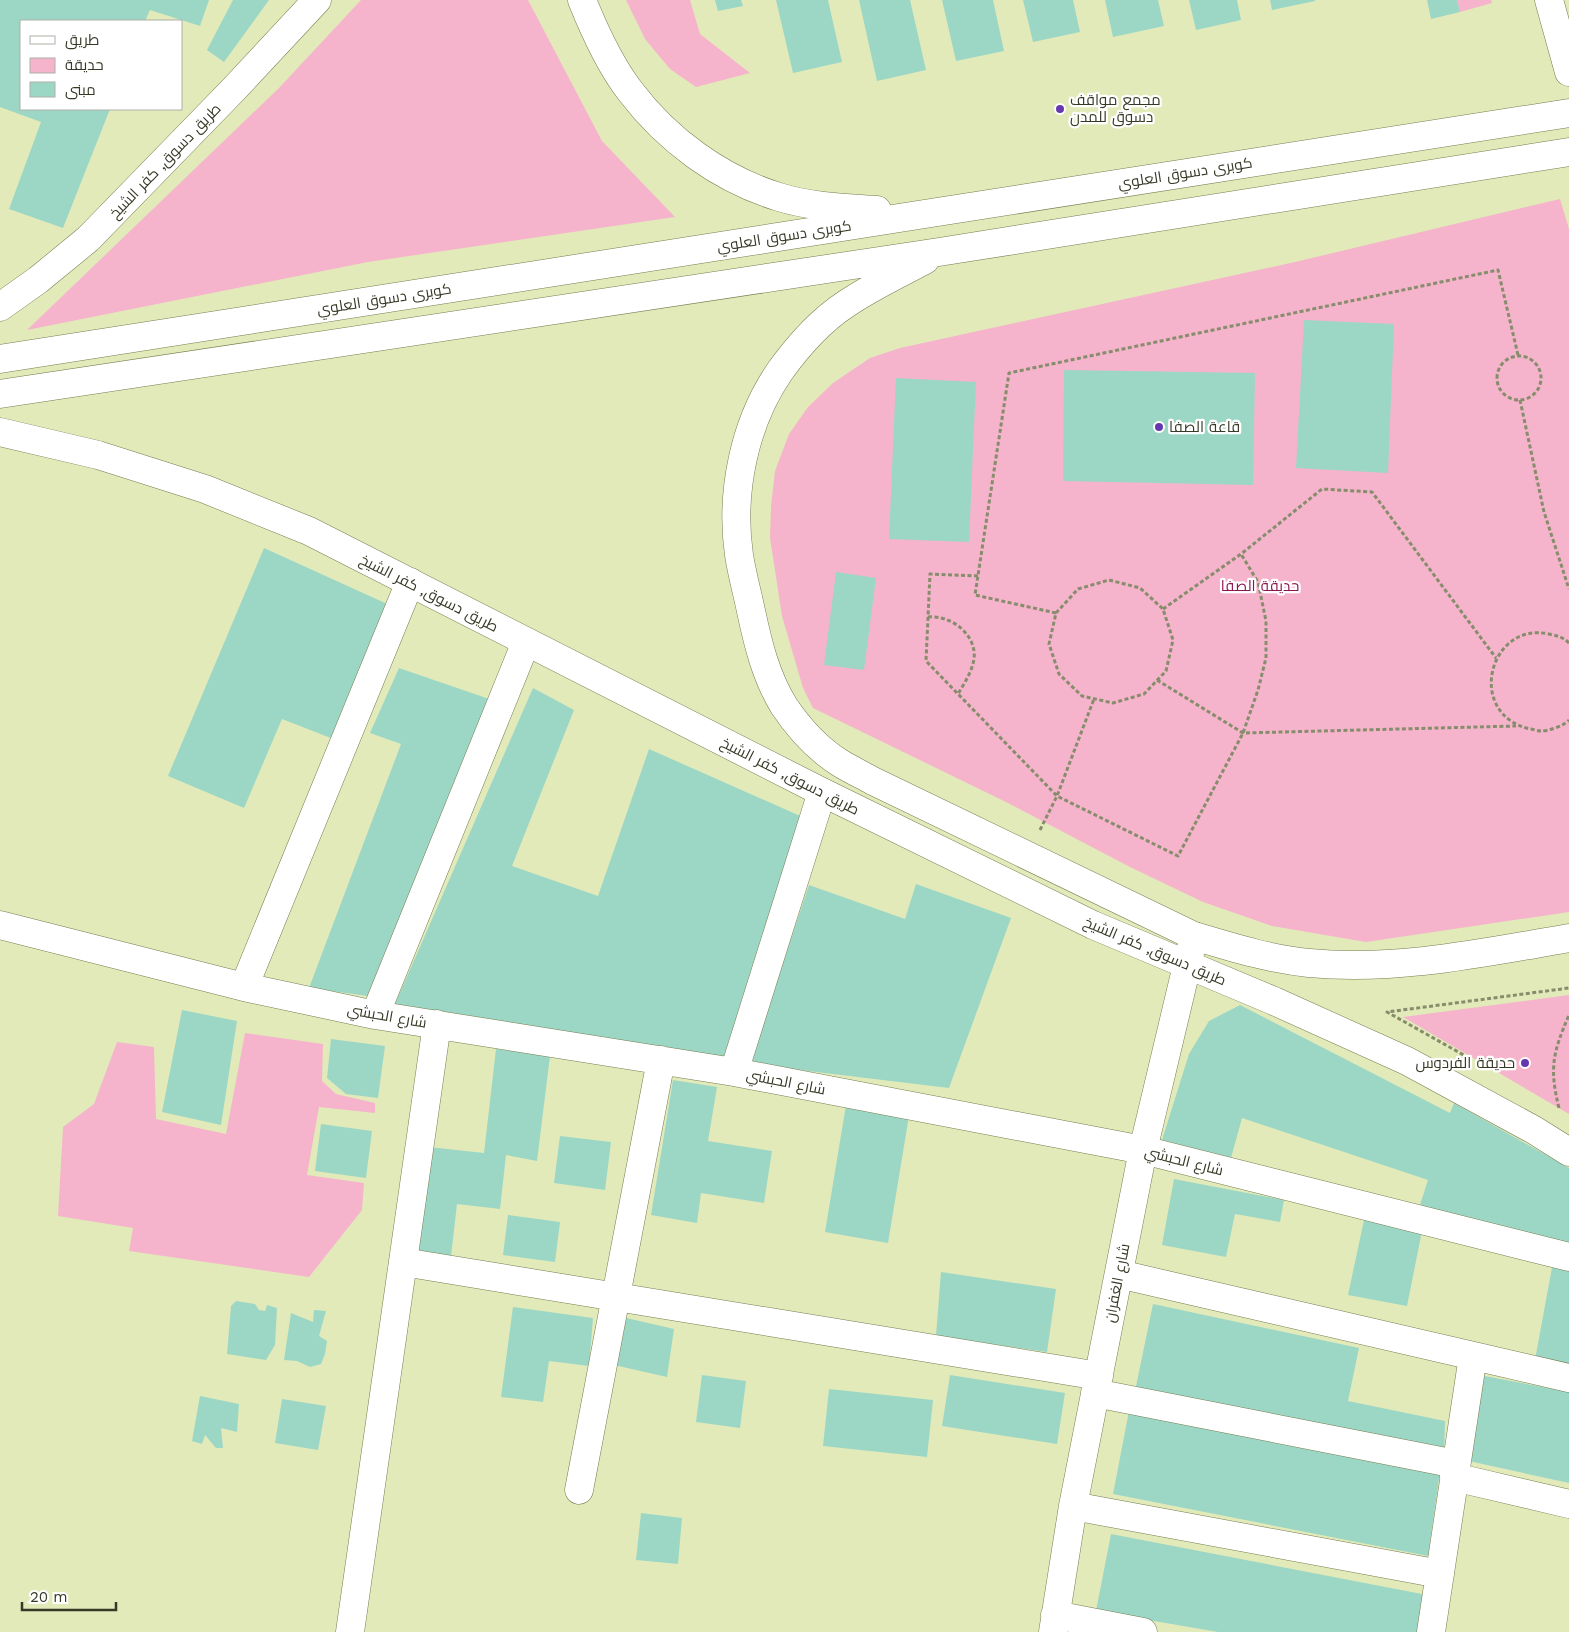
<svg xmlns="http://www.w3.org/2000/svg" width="1569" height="1632" viewBox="0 0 1569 1632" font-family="'Work Sans',Cairo,sans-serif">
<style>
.green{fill:#f5b4cb}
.building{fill:#9cd7c6}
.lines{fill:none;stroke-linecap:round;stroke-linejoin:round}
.minor-casing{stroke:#767d50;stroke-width:29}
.major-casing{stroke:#767d50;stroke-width:29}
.highway-casing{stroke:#767d50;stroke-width:29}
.path{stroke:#878d6c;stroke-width:3;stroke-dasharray:4 2.5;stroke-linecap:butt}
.minor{stroke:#fff;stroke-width:28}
.major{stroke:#fff;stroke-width:28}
.highway{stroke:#fff;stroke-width:28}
.poi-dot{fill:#6538b0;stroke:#fff;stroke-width:2}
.labels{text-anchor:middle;stroke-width:4.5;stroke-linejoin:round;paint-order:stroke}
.poi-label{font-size:15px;fill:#353925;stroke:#fff;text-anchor:start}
.street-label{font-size:15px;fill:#353925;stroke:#fff}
.park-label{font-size:15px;fill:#8b1652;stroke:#fff}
</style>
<rect width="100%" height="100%" fill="#e2eaba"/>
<path class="green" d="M361 0H528L602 141 675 217 368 262 27 330 279 88Z
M626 0H690L700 34 750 73 696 87 670 69 645 39Z
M1457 0H1491L1492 3 1460 12Z
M1560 199 1569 229V912L1366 942 1272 926 1203 902 1130 867 1008 803 813 708 803 688 782 616 770 538 771 506 775 471 789 434 808 407 833 383 870 358 900 348 1295 262Z
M1569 995V1114L1403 1017Z
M245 1033 323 1044 322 1081 336 1094 375 1103V1113L319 1107 307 1175 364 1183 362 1210 309 1277 129 1251 133 1228 58 1216 63 1127 94 1104 117 1042 154 1047 156 1119 226 1134Z"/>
<path class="building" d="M0 0H209L200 26 150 10 145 21H21V109H110L63 228 9 209 41 122 0 107Z
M233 0H269L224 62 207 50Z
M715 0H741L743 6 718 11Z
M776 0H828L842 62 793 73Z
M859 0H910L926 70 877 81Z
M942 0H993L1004 51 956 61Z
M1023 0H1073L1080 32 1033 42Z
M1105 0H1158L1164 26 1113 37Z
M1189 0H1237L1241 20 1196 30Z
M1270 0H1315V1L1272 10Z
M1427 0H1457L1460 12 1431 19Z
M1304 320 1394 324 1388 473 1296 468Z
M1064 370 1255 373 1253 485 1063 481Z
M896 378 976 382 969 542 889 539Z
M264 548 396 608 341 742 282 719 244 808 168 776Z
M836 572 876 578 864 670 824 665Z
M399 668 495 701 368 996 309 988 401 744 370 733Z
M533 688 574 710 512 866 598 896 649 749 807 819 729 1060 395 1004Z
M916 884 1011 918 949 1088 749 1064 809 885 905 919Z
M1240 1005 1450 1113 1454 1103 1569 1168V1249L1419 1208 1428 1180 1242 1118 1231 1158 1162 1140 1189 1054 1209 1021Z
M182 1010 237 1021 221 1125 162 1112Z
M331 1039 385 1046 378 1098 346 1094 327 1078Z
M496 1049 550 1056 537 1161 506 1155 500 1209 457 1204 450 1265 413 1257 429 1147 484 1153Z
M673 1080 717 1087 708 1141 772 1151 764 1203 701 1193 697 1223 651 1215Z
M846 1105 909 1116 888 1243 825 1232Z
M321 1124 372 1131 366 1178 315 1171Z
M560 1136 611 1142 605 1190 554 1183Z
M1174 1179 1284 1200 1280 1222 1235 1214 1226 1257 1162 1245Z
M508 1215 560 1222 555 1262 503 1255Z
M1364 1220 1422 1231 1407 1306 1348 1295Z
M1553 1262 1569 1265V1366L1535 1360Z
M941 1272 1056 1289 1047 1352 936 1336Z
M236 1301 255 1304 259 1310 265 1311 267 1305 277 1308 275 1345 266 1360 227 1354 231 1306Z
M1153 1304 1359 1348 1348 1401 1445 1421 1444 1457 1135 1391Z
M513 1307 593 1318 589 1366 549 1361 543 1402 501 1397Z
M314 1310 326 1311 319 1336 327 1341 325 1354 321 1364 310 1367 297 1361 284 1360 291 1313 313 1322Z
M622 1317 674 1329 667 1377 614 1365Z
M1474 1374 1569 1392V1483L1464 1460Z
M702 1375 746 1381 740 1428 696 1422Z
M950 1375 1065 1393 1057 1444 942 1426Z
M829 1389 933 1400 927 1457 823 1446Z
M200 1396 239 1404 237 1432 221 1428 223 1448H216L205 1435 202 1444 192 1441Z
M282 1399 326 1406 318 1450 275 1443Z
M1129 1411 1440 1472 1428 1556 1113 1494Z
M641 1513 682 1518 678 1564 636 1560Z
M1111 1534 1427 1595 1420 1632H1218L1096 1611Z"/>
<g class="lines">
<g class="minor-casing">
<path id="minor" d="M0 925 244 987 375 1015 734 1072 1143 1150 1569 1257
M244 987 410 582
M375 1015 526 642
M734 1072 822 792
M403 1262 1099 1376
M1119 1274 1569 1378
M1095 1393 1456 1464
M1454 1477 1569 1504
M579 1490 661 1060
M1073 1506 1440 1574
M1055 1615 1143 1632
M350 1632 437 1024
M1053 1632 1073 1506 1143 1150 1194 936
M1431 1632 1473 1356"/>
</g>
<g class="major-casing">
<path id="major" d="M1549 0 1569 72
M0 307 38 280 88 239 234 89 317 0
M0 432 98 455 205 489 309 531 822 792 1093 925 1274 1001 1407 1061 1534 1130 1569 1152"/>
</g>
<g class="highway-casing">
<path id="highway" d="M582 0C594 30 610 65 630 91 667 140 720 179 779 197 811 207 844 208 877 210
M925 260C899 274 871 287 846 304 820 321 798 346 780 371 744 423 730 493 739 555 742 574 747 592 751 611 758 644 766 677 784 706 798 727 818 749 840 763 850 769 862 775 873 781L1194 936C1231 947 1269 959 1309 963 1397 971 1482 953 1569 938
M0 359 1569 113
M0 394 939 252 1569 152"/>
</g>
<path class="path" d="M1497 378a22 22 0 1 1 44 0a22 22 0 1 1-44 0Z
M1520 400 1544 512 1569 589
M978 576 930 574 926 661 1057 796 1178 856 1243 733 1258 690 1266 658V621L1258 582 1241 554
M1163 609 1241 554 1322 489 1372 492 1496 658
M1056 613 1078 589 1109 580 1140 588 1163 609 1173 640 1166 671 1144 694 1113 703 1082 696 1059 674 1049 644 1056 613 975 595 1009 373 1498 270 1518 355
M928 617C948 615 971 630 974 651 976 666 965 682 958 694
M1569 643C1563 637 1557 636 1549 634 1489 621 1465 714 1530 729 1533 729 1537 731 1541 731 1548 731 1564 726 1569 720
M1157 680 1243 733 1516 726
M1040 830 1057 796 1094 699
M1469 1058 1387 1012 1569 988
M1559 1108C1549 1068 1553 1052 1569 1015"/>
<use href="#minor" class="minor"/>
<use href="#major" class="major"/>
<use href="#highway" class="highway"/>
</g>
<g class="poi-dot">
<circle cx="1060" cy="109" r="5"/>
<circle cx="1159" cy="427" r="5"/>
<circle cx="1525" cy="1063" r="5"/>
</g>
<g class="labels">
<g class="poi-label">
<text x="1070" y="105">مجمع مواقف<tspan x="1070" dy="17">دسوق للمدن</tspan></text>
<text x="1169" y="432">قاعة الصفا</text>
<text x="1515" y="1068" text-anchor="end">حديقة الفردوس</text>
</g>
<g class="street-label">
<text transform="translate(165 161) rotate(-46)" y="5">طريق دسوق, كفر الشيخ</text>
<text transform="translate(1185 173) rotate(-9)" y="5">كوبرى دسوق العلوي</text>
<text transform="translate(784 236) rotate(-9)" y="5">كوبرى دسوق العلوي</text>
<text transform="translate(384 299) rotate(-9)" y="5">كوبرى دسوق العلوي</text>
<text transform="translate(429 593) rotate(27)" y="5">طريق دسوق, كفر الشيخ</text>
<text transform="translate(790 776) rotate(27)" y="5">طريق دسوق, كفر الشيخ</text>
<text transform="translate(1155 951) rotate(23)" y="5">طريق دسوق, كفر الشيخ</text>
<text transform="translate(387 1016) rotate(10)" y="5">شارع الحبشي</text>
<text transform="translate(786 1082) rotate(11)" y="5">شارع الحبشي</text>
<text transform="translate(1184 1161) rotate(14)" y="5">شارع الحبشي</text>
<text transform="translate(1117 1283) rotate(-79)" y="5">شارع الغفران</text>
</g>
<g class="park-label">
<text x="1260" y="591">حديقة الصفا</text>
</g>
</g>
<rect x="20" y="20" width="162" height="90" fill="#ffffff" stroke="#aeb0a8"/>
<rect x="30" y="36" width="25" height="8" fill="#ffffff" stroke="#aeb0a8"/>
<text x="65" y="45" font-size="15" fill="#353925">طريق</text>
<rect x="30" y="58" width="25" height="15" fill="#f5b4cb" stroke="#aeb0a8"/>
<text x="65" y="70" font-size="15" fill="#353925">حديقة</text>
<rect x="30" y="82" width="25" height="15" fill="#9cd7c6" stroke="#aeb0a8"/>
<text x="65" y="95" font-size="15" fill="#353925">مبنى</text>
<path d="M22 1602v8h94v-8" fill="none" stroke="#353925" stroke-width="2.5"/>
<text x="30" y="1602" font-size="15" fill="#353925" stroke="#ffffff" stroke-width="4" paint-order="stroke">20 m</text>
</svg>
